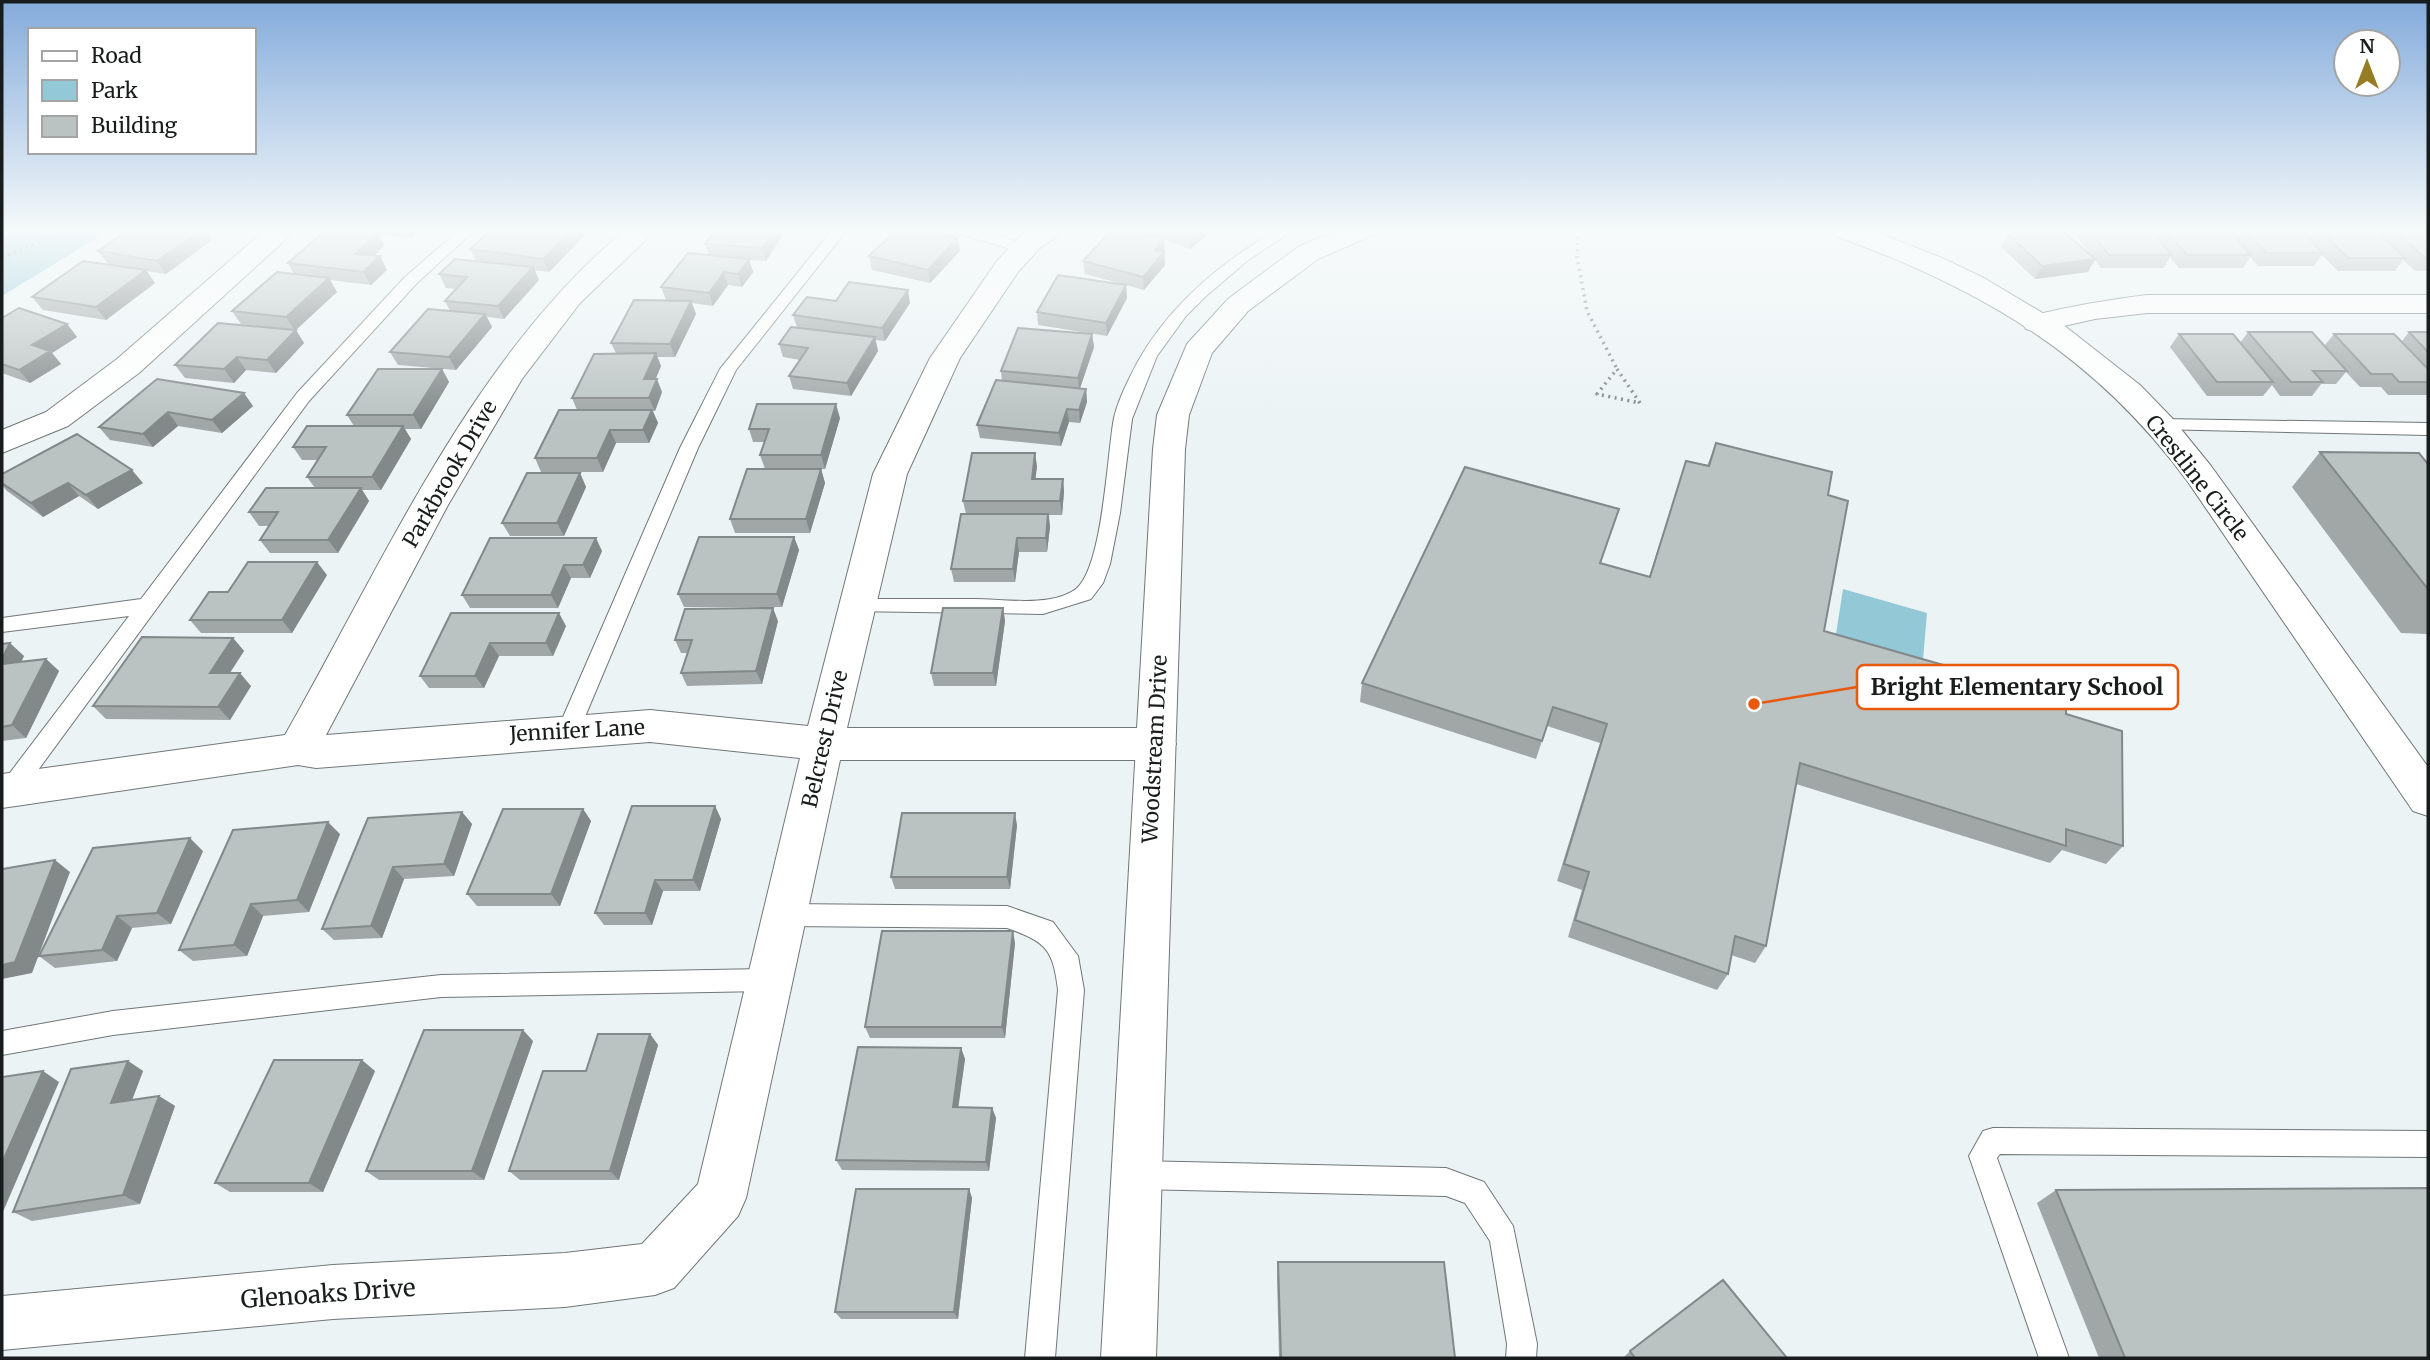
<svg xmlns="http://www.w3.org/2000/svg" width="2430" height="1360" viewBox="0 0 2430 1360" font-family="Merriweather,serif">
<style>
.green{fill:#93c8d7}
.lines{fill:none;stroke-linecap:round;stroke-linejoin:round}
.service-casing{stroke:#717779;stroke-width:2}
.minor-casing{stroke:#717779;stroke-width:2}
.tertiary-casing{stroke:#717779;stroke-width:2}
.path{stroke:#7f8485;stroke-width:3.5;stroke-dasharray:2 4.5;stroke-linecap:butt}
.service{fill:#fff;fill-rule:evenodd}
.minor{fill:#fff;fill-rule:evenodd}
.tertiary{fill:#fff;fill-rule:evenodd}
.wall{fill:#a1a7a7}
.shaded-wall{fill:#838888}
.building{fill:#bbc2c2;stroke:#838888;stroke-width:2}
.labels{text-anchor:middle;stroke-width:5;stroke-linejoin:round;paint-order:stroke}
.street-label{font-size:21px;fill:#191c1c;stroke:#fff}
.near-street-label{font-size:24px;fill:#191c1c;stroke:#fff}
.leader{fill:none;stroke:#e8590c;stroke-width:2.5}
.callout-dot{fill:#e8590c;stroke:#fff;stroke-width:2.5}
.callout{fill:#fff;stroke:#e8590c;stroke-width:2.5}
.callout-label{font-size:23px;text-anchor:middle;font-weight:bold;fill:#191c1c}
</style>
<rect width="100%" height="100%" fill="#ecf3f5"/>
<path class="green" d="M2 230H110L2 296Z
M1843 589 1927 613 1922 671 1834 647Z"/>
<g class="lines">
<g class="service-casing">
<path id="service" d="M459 230H475L417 283 309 401 19 796 11 798 3 796V782L129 616 2 632V618L141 599 297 393 405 277Z
M832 230H847L736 370 698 448 579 731 576 737 568 740 560 737 557 731 680 448 720 369Z
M954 230H977L1029 245 1032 248 1024 253 956 233Z
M1276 230H1293L1247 261 1205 297 1186 316 1157 356 1132 419 1120 513 1110 564 1103 583 1091 599 1043 614 850 611 847 606 850 601 857 599C896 599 935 599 974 599 1004 599 1046 607 1073 591 1103 575 1107 453 1114 418 1117 405 1123 391 1129 379 1159 314 1215 266 1276 230Z
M2161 419 2428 423V435L2155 429 2152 425Z
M785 904 1007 906 1053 922 1078 956 1084 990 1055 1358H1025L1058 990C1053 949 1046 942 1007 928L785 926 776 923 773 915 776 907Z
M770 969 779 972 783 980 779 988 770 991 441 997 113 1035 2 1055V1031L113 1011 441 975Z
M1993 1128 2428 1131V1157L2000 1154 1997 1158 2069 1358H2039L1969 1156 1983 1131Z
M1137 1161 1446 1168 1484 1182 1513 1226 1537 1344 1536 1358H1506L1507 1344 1490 1241 1465 1203 1446 1196 1137 1189 1127 1185 1123 1175 1127 1165Z"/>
</g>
<g class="minor-casing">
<path id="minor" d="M265 230H296L139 373 68 426 2 453V430L46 412 117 359Z
M625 230H656L580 303 522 379 448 505 326 735 650 710 808 726 873 474 930 358 997 261 1020 236 1030 230H1062L1058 236 1040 248 1018 272 960 358 907 474 847 728H1156L1170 733 1176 744 1170 755 1156 760H840L746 1198 738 1216 674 1288 655 1295 565 1307 333 1319 2 1350V1296L333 1265 565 1253 642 1244 698 1184 800 758 650 742 316 768 298 765 2 808V774L285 735C383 563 472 357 625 230Z
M2147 295H2428V313H2147L2095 319 2037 332 2026 329 2022 323 2026 317C2067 307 2106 300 2147 295Z"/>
</g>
<g class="tertiary-casing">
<path id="tertiary" d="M1338 230H1375L1371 236 1318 259 1248 311 1212 353 1189 415 1185 449 1156 1358H1101L1153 449 1157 415 1187 344 1228 299 1298 247Z
M1831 230H1871L1942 258 1984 278 2066 327 2140 385 2172 418 2211 466 2428 767V816L2413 811 2188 482C2095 355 1981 288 1835 236Z"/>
</g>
<path class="path" d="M1578 230 1577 257 1587 311 1617 369
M2 258 66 230
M1617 369 1640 403 1597 394Z"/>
<use href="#service" class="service"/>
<use href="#minor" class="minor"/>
<use href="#tertiary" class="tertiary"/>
</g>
<path class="wall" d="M129 230H206L212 240 166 274 146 271 155 283 106 320 43 310 32 297 108 264 98 251Z
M360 230H419L411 238 378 234 384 246 374 256 387 270 371 285 330 280 337 292 295 330 304 343 276 373 246 370 234 383 185 378 175 365 280 329 241 324 232 311 294 274 288 263 361 231Z
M786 230 766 261 749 260 753 272 742 287 728 285 713 306 692 303 696 314 675 357H657L661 366 655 379 662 392 655 411H653L658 423 649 443H616L603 472H541L535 458 577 410 572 398 616 353 611 343 666 300 661 287 709 255 705 244Z
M1137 230H1214L1190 249 1164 239 1165 265 1144 290 1126 285 1127 298 1107 336 1038 325 1037 312 1122 284 1085 274 1083 261 1163 239Z
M2018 230H2062L2091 255 2073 231 2074 230H2428V271H2415L2403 260 2395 271H2338L2322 255 2314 266H2258L2250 257 2243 268H2179L2170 257 2164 268H2101L2095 260 2088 272 2035 279 2001 247 2008 234 2016 233Z
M584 236 549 272 535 270 539 280 504 319 487 317 492 327 456 370 398 365 390 352 450 311 445 301 456 289 446 288 439 274 476 261 470 249Z
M957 238 960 251 930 283 872 270 869 256Z
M836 301 910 303 885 341 875 340 878 351 851 396 793 389 789 376 800 360 783 357 779 344 797 328 793 315Z
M2 318 67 324 77 337 52 353 61 364 30 383 2 373Z
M2248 332 2324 346 2334 334 2402 341 2409 332H2428V395H2388L2381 387H2360L2346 372 2336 384H2321L2312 396H2280L2272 385 2263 396H2207L2170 347 2179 334 2240 343Z
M1092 334 1094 347 1080 388 1086 389 1087 402 1080 423 1069 422 1061 446 980 438 977 425 1002 381 1001 371Z
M442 369 449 382 421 429H405L411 439 381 490H362L369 501 338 553H270L260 540 269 526H259L249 512 315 488 307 477 318 460H302L293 447 354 426 347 415Z
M157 379 253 406 222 433 178 426 153 447 110 440 99 427Z
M840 418 825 469H765L760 455 765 442H753L749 429Z
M1716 443 1828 495 1824 631 2066 714 2123 846 2106 864 2062 850 2050 863 1796 784 1766 946 1755 963 1731 955 1728 974 1717 990 1568 937 1582 890 1557 881 1600 743 1547 726 1536 759 1360 702 1362 683 1619 509 1601 563 1649 577 1686 461 1707 466Z
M2320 452 2428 464V634L2401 633 2292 487Z
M1037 466 1035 479H1063L1064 492 1062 515H1049L1050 527 1047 552H1019L1015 582H954L951 569 966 514 963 501Z
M821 469 825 483 810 533H735L730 519Z
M580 473 586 487 564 536H510L502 523Z
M2 474 143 483 98 509 79 496 43 517 7 491 2 485Z
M794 537 799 550 782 607H684L678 594Z
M602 551 590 578H571L558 608H470L462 595Z
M327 575 292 633H201L190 620 228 592Z
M1003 608 1005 621 996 686H934L931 673Z
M451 613 566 626 553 656H499L484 688H429L420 676Z
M778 621 762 684 687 686 681 673 687 653H681L675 640Z
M233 638 244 651 230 673 251 686 230 720 106 719 93 706Z
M2 644 24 656 21 662 46 659 59 671 26 738 2 741Z
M715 806 721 819 700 891H663L652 925H604L595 913Z
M583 809 591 821 560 906H477L467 894Z
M462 812 472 824 454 876 404 879 382 938 334 940 322 929 368 818Z
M1017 825 1010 889H895L891 877Z
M340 834 309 912 263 916 247 956 193 961 179 950Z
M203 851 171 924 132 928 117 961 55 968 39 956Z
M1015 943 1005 1038H870L865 1027Z
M650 1034 658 1045 619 1180H520L509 1171 586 1071Z
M533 1041 484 1180H379L366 1171Z
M961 1048 965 1059 958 1107 992 1108 996 1118 989 1171 842 1170 836 1160Z
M128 1061 143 1071 132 1100 159 1096 175 1106 140 1204 32 1221 13 1212Z
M375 1071 323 1192H230L215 1183Z
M969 1189 972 1198 958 1319H841L835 1312Z
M2056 1190 2428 1358H2099L2037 1203Z
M1278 1262 1455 1358H1279L1277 1277Z
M1630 1351 1787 1358H1623Z"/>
<path class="shaded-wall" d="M201 230H206L212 240 166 274 157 261Z
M407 230H419L411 238Z
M572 230H582L584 236 549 272 543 259Z
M774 230H786L766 261 762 248Z
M1198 230H1214L1190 249V236Z
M378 233 384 246 362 267 355 254Z
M957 238 960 251 930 283 928 270Z
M1164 239 1165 265 1144 290 1143 277 1155 250Z
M380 256 387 270 371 285 363 272Z
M749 259 753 272 742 287 738 274Z
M2095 259 2088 272 2035 279 2042 266Z
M533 267 539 280 504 319 498 306Z
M146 270 155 283 106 320 96 307Z
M724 272 728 285 713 306 709 293Z
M329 278 337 292 295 331 286 317Z
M1126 285 1127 298 1107 336 1106 323Z
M908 290 910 303 885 341 882 328Z
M691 301 696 314 675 357 670 344Z
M485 314 492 327 456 370 449 357Z
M67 324 77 337 52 353 61 364 30 383 19 370 32 345Z
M296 330 304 343 276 373 267 360Z
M1092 334 1094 347 1079 391 1078 378Z
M875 337 878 351 851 396 847 383Z
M656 353 661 366 650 393 644 379Z
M237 357 246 370 234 383 224 369Z
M442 369 449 382 421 429 413 415Z
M657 379 662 392 655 411 649 398Z
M1086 389 1087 402 1080 423 1079 410Z
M244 393 253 406 222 433 212 420Z
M836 404 840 418 825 469 821 455Z
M1067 409 1069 422 1061 446 1059 433Z
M652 410 658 423 649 443 643 430Z
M168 412 178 426 153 447 143 434Z
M403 426 411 439 381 490 372 477Z
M610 430 616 443 603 472 597 458Z
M1035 453 1037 466 1034 492 1032 479Z
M821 469 825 483 810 533 806 519Z
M132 470 143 483 98 509 86 495Z
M580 473 586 487 564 536 557 523Z
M1063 479 1064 492 1062 515 1060 501Z
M68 483 79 496 43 517 31 503Z
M361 488 369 501 338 553 328 540Z
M1048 514 1050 527 1047 552 1046 538Z
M794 537 799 550 782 607 777 594Z
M596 538 602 551 590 578 583 565Z
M1017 538 1019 552 1015 582 1013 569Z
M317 562 327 575 292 633 282 620Z
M564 565 571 578 558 608 551 595Z
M773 608 778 621 762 684 756 671Z
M1003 608 1005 621 996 686 993 673Z
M559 613 566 626 553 656 546 643Z
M233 638 244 651 221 686 210 673Z
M10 643 24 656 13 678 2 667V659Z
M490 643 499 656 484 688 475 676Z
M46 659 59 671 26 738 12 725Z
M240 673 251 686 230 720 218 707Z
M715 806 721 819 700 891 693 880Z
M583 809 591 821 560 906 551 894Z
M462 812 472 824 454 876 444 864Z
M1015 813 1017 825 1010 889 1007 877Z
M328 822 340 834 309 912 297 900Z
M190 838 203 851 171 924 157 913Z
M55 860 70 872 32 973 2 979V965Z
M393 867 404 879 382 938 371 926Z
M655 880 663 891 652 925 645 913Z
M251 904 263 916 247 956 234 945Z
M117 916 132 928 117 961 102 950Z
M1013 931 1015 943 1005 1038 1002 1027Z
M523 1030 533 1041 484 1180 472 1171Z
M650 1034 658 1045 619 1180 610 1171Z
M961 1048 965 1059 957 1117 953 1107Z
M362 1060 375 1071 323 1192 309 1183Z
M128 1061 143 1071 127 1113 111 1103Z
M43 1071 59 1082 2 1214V1163Z
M159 1096 175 1106 140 1204 123 1195Z
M992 1108 996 1118 989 1171 986 1162Z
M969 1189 972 1198 958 1319 954 1312Z"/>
<path class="building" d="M129 230H201L157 261 98 251Z
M326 230H351L378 233 355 254 380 256 363 272 288 263Z
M491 230H572L543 259 470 249Z
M715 230H774L762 248 705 244Z
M896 230H919L957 238 928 270 869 256Z
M1112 230H1124L1164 239 1155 250 1164 252 1143 277 1083 261Z
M1172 230H1198L1190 236Z
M2033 230H2062L2095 259 2042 266 2008 234 2033 231Z
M2089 230H2151L2172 255H2109Z
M2166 230H2229L2251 255H2187Z
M2245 230H2301L2323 253H2266Z
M2320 230H2376L2405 258H2348Z
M2395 230H2428V258H2425Z
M688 253 749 259 738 274 724 272 709 293 661 287Z
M455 259 533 267 498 306 445 301 467 277 439 274Z
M83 261 146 270 96 307 32 297Z
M277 272 329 278 286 317 232 311Z
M1058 275 1126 285 1106 323 1037 312Z
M849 282 908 290 882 328 793 315 807 297 836 301Z
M634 300 691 301 670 344 611 343Z
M19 308 67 324 32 345 50 351 19 370 2 364V318Z
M428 309 485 314 449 357 390 352Z
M218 323 296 330 267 360 237 357 224 369 175 365Z
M791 327 875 337 847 383 789 376 808 348 779 344Z
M1018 328 1092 334 1078 378 1001 371Z
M2248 332H2312L2347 371H2313L2323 382H2291Z
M2409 332H2428V352Z
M2179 334H2233L2273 382H2217Z
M2334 334H2394L2428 369V382H2399L2392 374H2371Z
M656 353 644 379H657L649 398H572L594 354Z
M378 369H442L413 415H347Z
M157 379 244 393 212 420 168 412 143 434 99 427Z
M996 380 1086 389 1079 410 1067 409 1059 433 977 425Z
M757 404H836L821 455H760L769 429H749Z
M559 410H652L643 430H610L597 458H535Z
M307 426H403L372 477H307L326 447H293Z
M77 434 132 470 86 495 68 483 31 503 2 483V474Z
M1716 443 1832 472 1828 495 1848 501 1824 631 2066 700V714L2122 731 2123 846 2066 829V846L1800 763 1766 946 1735 936 1728 974 1575 920 1589 872 1564 864 1607 724 1553 707 1542 741 1362 683 1465 467 1619 509 1600 563 1650 577 1686 461 1709 466Z
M2320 452 2419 453 2428 464V589Z
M972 453H1035L1032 479H1063L1060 501H963Z
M747 469H821L806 519H730Z
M527 473H580L557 523H502Z
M266 488H361L328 540H260L278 512H249Z
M961 514H1048L1046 538H1017L1013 569H951Z
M699 537H794L777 594H678Z
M490 538H596L583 565H564L551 595H462Z
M248 562H317L282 620H190L209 592H228Z
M773 608 756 671 681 673 692 640H675L685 609Z
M943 608H1003L993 673H931Z
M451 613H559L546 643H490L475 676H420Z
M142 637 233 638 210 673H240L218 707 93 706Z
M10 643 2 659V644Z
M46 659 12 725 2 727V664Z
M632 806H715L693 880H655L645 913H595Z
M503 809H583L551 894H467Z
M462 812 444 864 393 867 371 926 322 929 368 818Z
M902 813H1015L1007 877H891Z
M328 822 297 900 251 904 234 945 179 950 233 830Z
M190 838 157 913 117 916 102 950 39 956 93 848Z
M55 860 15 962 2 965V869Z
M882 931H1013L1002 1027H865Z
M424 1030H523L472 1171H366Z
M598 1034H650L610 1171H509L543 1071H586Z
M858 1047 961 1048 953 1107 992 1108 986 1162 836 1160Z
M274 1060H362L309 1183H215Z
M128 1061 111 1103 159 1096 123 1195 13 1212 71 1069Z
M43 1071 2 1163V1077Z
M2428 1188V1358H2125L2056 1190Z
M856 1189H969L954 1312H835Z
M1278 1262H1444L1455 1358H1281Z
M1723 1280 1787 1358H1635L1630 1351Z"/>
<linearGradient id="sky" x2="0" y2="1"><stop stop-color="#83abdb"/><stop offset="0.55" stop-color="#f6fafa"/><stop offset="1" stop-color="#f6fafa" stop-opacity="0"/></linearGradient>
<rect width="2430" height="420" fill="url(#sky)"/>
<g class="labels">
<g class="street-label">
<text transform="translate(450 474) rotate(-60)" y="7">Parkbrook Drive</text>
<text transform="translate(2197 478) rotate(52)" y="7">Crestline Circle</text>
<text transform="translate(577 731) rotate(-3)" y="7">Jennifer Lane</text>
<text transform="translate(825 739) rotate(-77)" y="7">Belcrest Drive</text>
<text transform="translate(1155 749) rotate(-87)" y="7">Woodstream Drive</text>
</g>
<g class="near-street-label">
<text transform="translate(328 1294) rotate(-4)" y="8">Glenoaks Drive</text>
</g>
</g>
<path class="leader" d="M1754 704L1857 687"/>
<circle class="callout-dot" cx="1754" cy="704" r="7"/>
<rect class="callout" x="1857" y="665" width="321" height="44" rx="7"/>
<g class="callout-label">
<text x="2017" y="695">Bright Elementary School</text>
</g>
<rect width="2430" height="1360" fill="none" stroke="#191c1c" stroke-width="7"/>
<rect x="28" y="28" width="228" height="126" fill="#ffffff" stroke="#a3a4a4" stroke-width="2"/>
<rect x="42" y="51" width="35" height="10" fill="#ffffff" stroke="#a3a4a4" stroke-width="2"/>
<text x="91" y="63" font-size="21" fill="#191c1c">Road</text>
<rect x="42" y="80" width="35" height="21" fill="#93c8d7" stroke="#a3a4a4" stroke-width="2"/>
<text x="91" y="98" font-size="21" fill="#191c1c">Park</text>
<rect x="42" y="116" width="35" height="21" fill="#bbc2c2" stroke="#a3a4a4" stroke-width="2"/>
<text x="91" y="133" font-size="21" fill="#191c1c">Building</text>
<g transform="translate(2367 63)"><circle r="33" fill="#ffffff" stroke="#a3a4a4" stroke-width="2"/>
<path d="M0-5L12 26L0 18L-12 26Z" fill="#947d24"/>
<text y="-10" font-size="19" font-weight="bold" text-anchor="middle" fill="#191c1c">N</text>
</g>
</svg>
